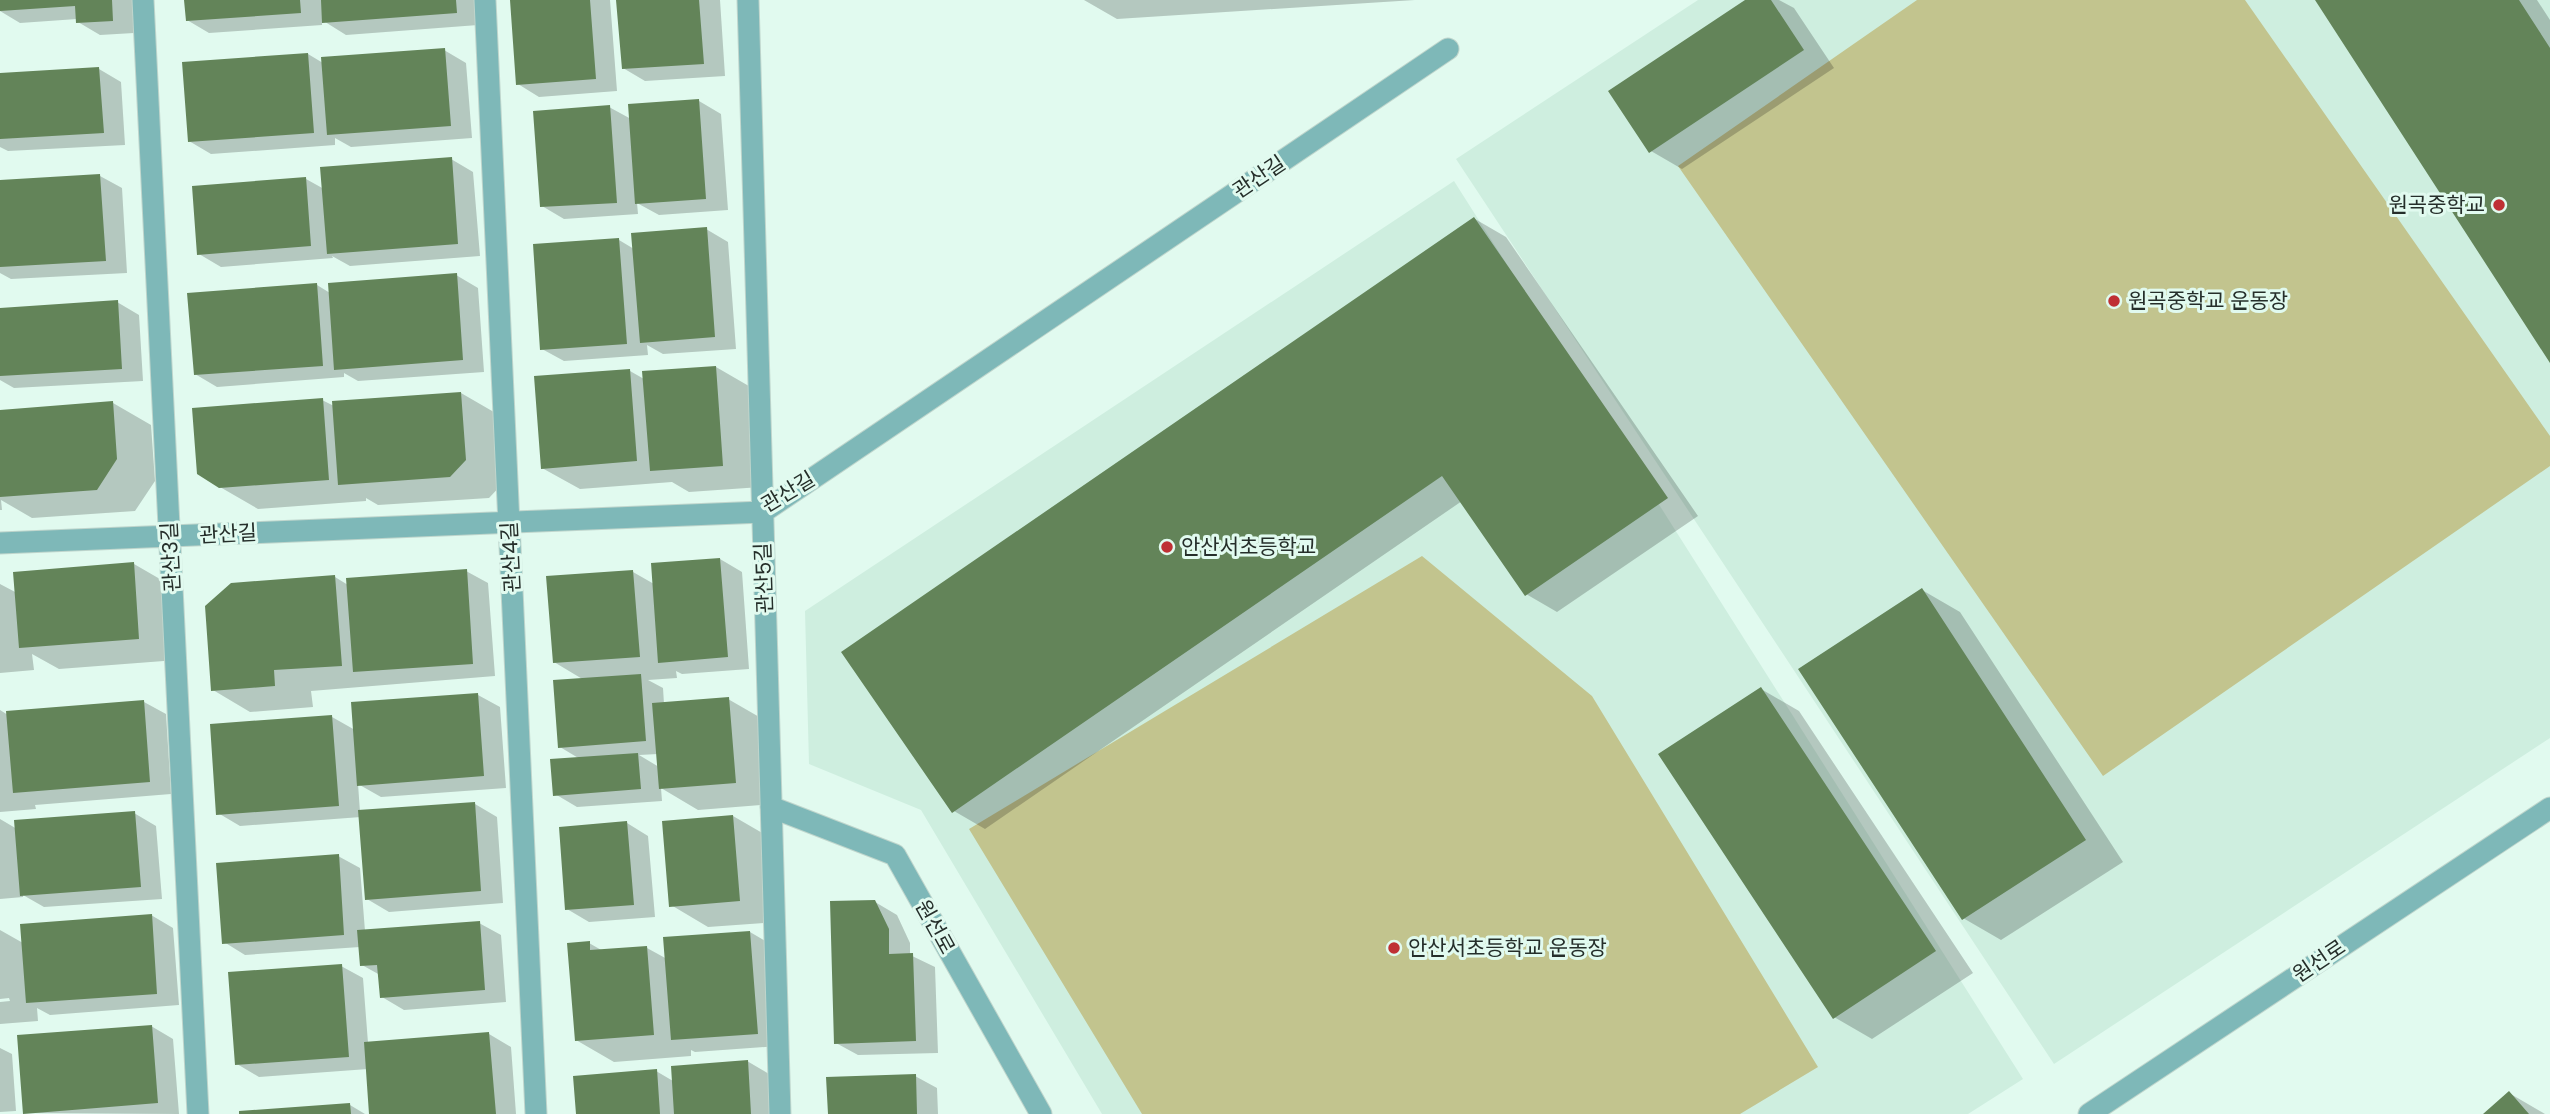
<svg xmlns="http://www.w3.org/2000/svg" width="2550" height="1114" viewBox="0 0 2550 1114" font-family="Poppins,'Noto Sans KR',sans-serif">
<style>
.built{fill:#ceeedf}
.garden{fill:#c2c48e}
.shadow{fill:#0003;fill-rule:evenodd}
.building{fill:#638459}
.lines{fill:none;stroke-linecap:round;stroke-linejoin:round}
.minor-casing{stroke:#bfd5cc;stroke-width:23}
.tertiary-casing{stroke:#bfd5cc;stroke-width:23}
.minor{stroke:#7eb8b8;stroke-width:21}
.tertiary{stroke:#7eb8b8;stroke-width:21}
.poi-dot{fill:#bf3034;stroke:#e1faef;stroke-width:2.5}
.labels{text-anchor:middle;stroke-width:6;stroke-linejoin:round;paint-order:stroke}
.street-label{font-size:21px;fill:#252e2a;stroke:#e1faef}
.poi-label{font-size:21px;fill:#252e2a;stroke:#e1faef;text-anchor:start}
</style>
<rect width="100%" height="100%" fill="#e1faef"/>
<path class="built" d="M1698 0H2550V738L2054 1064 1456 159Z
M1454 181 2023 1079 1968 1114H1102L921 810 809 764 805 611Z"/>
<path class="garden" d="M1917 0H2245L2550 436V466L2103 776 1678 166Z
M1422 556 1592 696 1818 1067 1740 1114H1142L969 829Z"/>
<path class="shadow" d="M0 0H132L134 33 100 35 78 22 77 19 20 23 0 11Z
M186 0H476L478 25 346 35 322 20V25L209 33 187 20Z
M511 0H610L617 91 539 97 518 84Z
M618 0H720L725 76 645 81 623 68Z
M1084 0H1415L1117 19Z
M1749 0H1779L1794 8 1834 68 1682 169 1651 151Z
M2317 0H2537L2550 20V360Z
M444 50 466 63 472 138 351 147 335 138V145L211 154 189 141 308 54 323 63Z
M99 69 121 82 125 145 8 151 0 147V75Z
M699 101 721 114 728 210 659 215 637 203 638 214 564 219 542 206 609 107 631 119Z
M451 159 473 172 480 256 350 266 332 256 333 258 221 267 199 254 306 179 324 189Z
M100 176 122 188 127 273 11 279 0 273V182Z
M1475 219 1506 237 1698 516 1557 612 1526 594 1462 501 985 829 954 811Z
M706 229 728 242 736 349 663 354 647 345 648 355 564 361 542 349 619 240 634 249Z
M456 275 478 288 484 372 358 381 344 373V377L217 387 195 374 317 285 330 293Z
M117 302 139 315 143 381 14 388 0 380V309Z
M716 367 754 389 761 487 689 492 672 482 580 489 542 468 630 371 644 379Z
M461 393 499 415 504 482 489 498 378 505 366 498V501L258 509 220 487 322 400 334 406Z
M113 403 151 425 155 481 135 511 32 518 1 500 2 510H0V411Z
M720 559 742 572 749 669 682 674 676 671 677 678 648 680 663 688 664 704 728 699 766 721 773 804 698 810 661 788 662 801 577 807 555 794 580 759 560 747 584 680 554 662 633 572 654 584ZM658 754 659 767 639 755Z
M134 564 172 586 177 660 59 669 32 654 34 670 0 673V584L17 593Z
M466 571 488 583 495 676 311 691 313 707 250 712 213 690 335 577 348 585Z
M1922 590 1960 612 2123 862 2001 940 1963 918Z
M1761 689 1799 711 1973 973 1872 1039 1834 1017Z
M478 695 500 707 506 788 381 797 358 784 360 812 475 804 497 817 503 903 389 912 367 899 361 817 240 826 218 813 332 717 355 730Z
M144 702 166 714 171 794 35 805 36 809 0 812V710L8 715Z
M134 813 156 826 162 899 44 907 23 895V897L0 899V819L17 829Z
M733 816 771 838 778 922 708 927 671 905Z
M627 823 648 836 655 917 589 922 567 909Z
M338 856 360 868 365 931 479 923 501 935 506 1002 404 1010 382 997 380 975 362 965 360 947 245 955 224 942Z
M875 902 897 915 910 943V955L935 967 938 1053 858 1055 836 1043Z
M151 915 173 928 179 1005 50 1015 37 1008 38 1021 0 1024V1002L10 1001 9 998 0 999V930L23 943Z
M750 932 772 945 779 1046 695 1052 691 1050V1056L614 1062 576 1040 589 943 603 951 647 948 667 959Z
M341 966 363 978 368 1043 489 1034 511 1047 516 1114H371L368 1069 259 1077 237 1064Z
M151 1026 173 1039 179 1114 25 1113Z
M0 1048 12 1054 16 1111 0 1112Z
M747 1061 769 1074 772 1114H578L656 1071 673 1081Z
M915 1076 937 1088 938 1114H829Z
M2509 1093 2545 1114H2485Z
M350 1105 365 1114H241Z"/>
<path class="building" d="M0 0H112L113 21 76 23 75 6 0 11Z
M184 0H300L301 13 186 21Z
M321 0H456L457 13 322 23Z
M510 0H590L596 79 516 85Z
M616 0H699L704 64 622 69Z
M1745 0H1771L1804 50 1649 153 1608 91Z
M2315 0H2519L2550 48V363Z
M445 48 451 126 327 135 321 57Z
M308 53 314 133 188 142 182 62Z
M99 67 104 133 0 139V73Z
M699 99 706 199 635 204 628 104Z
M610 105 617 203 540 207 533 111Z
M452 157 458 244 327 254 320 167Z
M100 174 106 261 0 267V180Z
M306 177 311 246 197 255 192 186Z
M1474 217 1668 498 1525 596 1442 476 952 813 841 652Z
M707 227 715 337 640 343 631 233Z
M619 238 627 344 540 350 533 244Z
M457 273 463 360 334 370 328 283Z
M317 283 323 366 194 375 187 293Z
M118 300 122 369 0 376V308Z
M716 366 723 466 650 471 642 371Z
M630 369 637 461 541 469 534 376Z
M461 392 466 460 450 477 338 485 332 401Z
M323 398 329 480 219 488 197 474 192 408Z
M113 401 117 459 97 490 0 497V410Z
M720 558 728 657 658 663 651 563Z
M134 562 139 639 19 648 13 572Z
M467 569 473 664 353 672 346 578Z
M633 570 640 657 553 663 546 576Z
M335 575 342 666 274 670 275 686 211 691 205 606 231 583Z
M1922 588 2086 840 1962 920 1798 669Z
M641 674 646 741 558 748 553 680Z
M1761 687 1936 951 1833 1019 1658 754Z
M478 693 484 776 357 786 351 702Z
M729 697 736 783 659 789 652 703Z
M144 700 150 782 13 793 6 711Z
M332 715 339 806 216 815 210 724Z
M638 753 641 789 553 796 550 759Z
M475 802 481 891 365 900 358 810Z
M135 811 141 887 20 896 14 820Z
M733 815 740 901 669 907 662 821Z
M627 821 634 905 565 910 559 827Z
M339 854 344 935 222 944 216 863Z
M875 900 889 929V954L913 953 916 1041 834 1044 830 901Z
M152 914 157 994 26 1003 20 924Z
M480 921 485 990 380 998 377 965 360 966 357 930Z
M750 931 758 1034 671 1040 663 937Z
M590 941V950L647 946 654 1035 575 1041 567 943Z
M342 964 349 1057 235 1065 228 972Z
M152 1025 158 1103 23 1114 17 1035Z
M489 1032 496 1114H369L364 1042Z
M748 1060 751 1114H674L671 1066Z
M657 1069 660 1114H576L573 1076Z
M916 1074 917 1114H828L826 1077Z
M2509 1091 2529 1114H2483Z
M350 1103 351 1114H239V1111Z"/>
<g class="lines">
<g class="minor-casing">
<path id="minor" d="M143 0 198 1114
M485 0 536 1114
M748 0 780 1114
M0 543 763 512 1448 49
M771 807 895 855 1041 1114"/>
</g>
<g class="tertiary-casing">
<path id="tertiary" d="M2089 1114 2550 808"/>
</g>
<use href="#minor" class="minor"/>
<use href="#tertiary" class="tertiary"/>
</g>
<g class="poi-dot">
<circle cx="2499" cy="205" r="7"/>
<circle cx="2114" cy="301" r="7"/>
<circle cx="1167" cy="547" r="7"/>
<circle cx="1394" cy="948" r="7"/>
</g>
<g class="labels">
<g class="street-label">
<text transform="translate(1259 177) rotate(-34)" y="7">관산길</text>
<text transform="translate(788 492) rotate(-31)" y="7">관산길</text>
<text transform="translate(228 534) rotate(-3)" y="7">관산길</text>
<text transform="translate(171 557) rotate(-93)" y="7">관산3길</text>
<text transform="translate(511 557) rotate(-93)" y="7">관산4길</text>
<text transform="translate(764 578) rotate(-92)" y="7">관산5길</text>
<text transform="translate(935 927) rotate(61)" y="7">원선로</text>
<text transform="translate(2319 961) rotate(-34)" y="7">원선로</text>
</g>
<g class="poi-label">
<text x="2485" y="212" text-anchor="end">원곡중학교</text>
<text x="2128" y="308">원곡중학교 운동장</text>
<text x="1181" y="554">안산서초등학교</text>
<text x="1408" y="955">안산서초등학교 운동장</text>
</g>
</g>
</svg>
